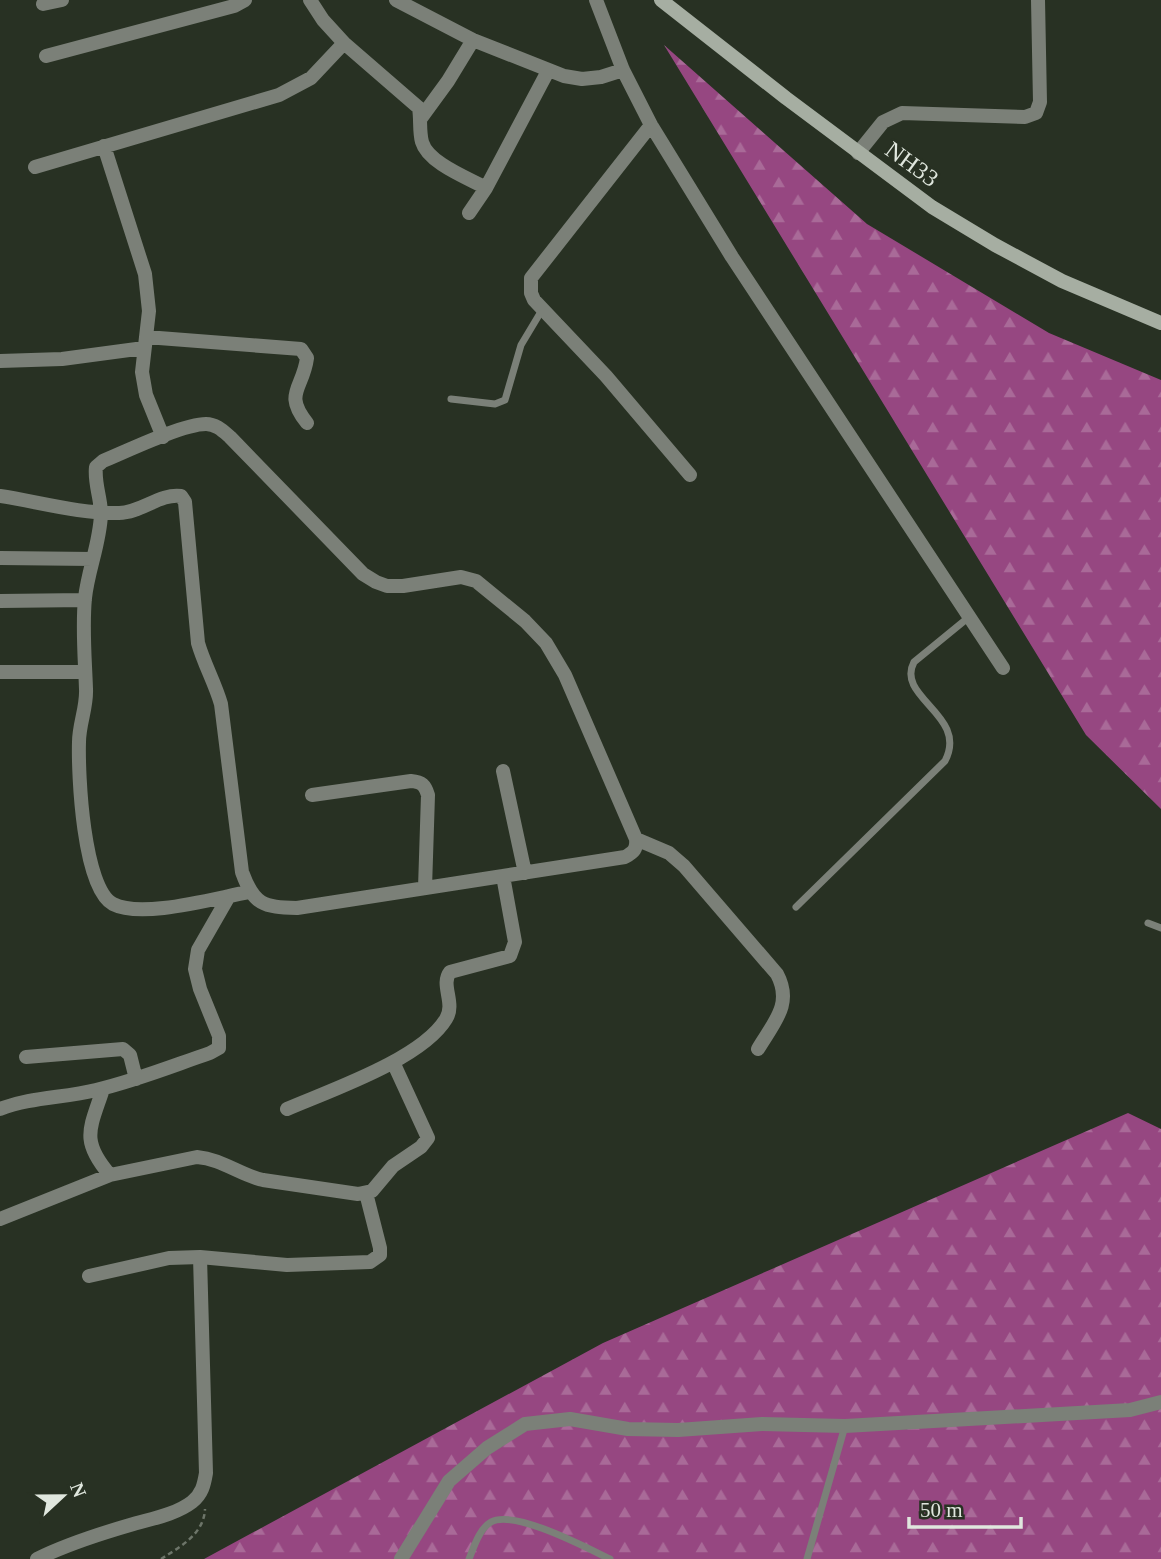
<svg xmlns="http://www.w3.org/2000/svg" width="1161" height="1559" viewBox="0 0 1161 1559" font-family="'Times New Roman',serif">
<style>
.forest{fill:url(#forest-firs)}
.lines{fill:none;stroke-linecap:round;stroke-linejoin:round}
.path{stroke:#6d7569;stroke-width:2.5;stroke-dasharray:5 3.5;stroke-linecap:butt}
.lane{stroke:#7b8078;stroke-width:7}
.street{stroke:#7b8078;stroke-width:14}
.secondary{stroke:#a6aea2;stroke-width:14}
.labels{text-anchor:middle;stroke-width:5;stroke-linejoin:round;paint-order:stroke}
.street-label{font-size:24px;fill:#e0e7de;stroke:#283123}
</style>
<defs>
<pattern id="forest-firs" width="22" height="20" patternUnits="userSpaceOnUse" patternTransform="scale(1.75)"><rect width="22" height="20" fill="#964781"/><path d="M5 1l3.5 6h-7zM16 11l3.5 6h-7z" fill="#a96a98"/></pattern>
</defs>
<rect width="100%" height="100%" fill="#283123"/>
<path class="forest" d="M664 45 867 224 1049 333 1161 380V809L1086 735Z
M1128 1113 1161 1129V1559H204L603 1343Z"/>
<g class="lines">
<path class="path" d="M161 1559C180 1547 204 1534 205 1509"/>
<path class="lane" d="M451 399 495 404 505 400 521 345 542 310
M796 907 945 761C969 715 895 698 914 662L969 617
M1148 923 1161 928
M469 1559C474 1547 479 1529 491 1522 514 1509 587 1548 610 1559
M807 1559 845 1426"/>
<path class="street" d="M310 0 323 20 344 43 419 108C421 119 419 131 422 142 428 163 468 178 486 188
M396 0 473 40 564 76 582 79 601 77 623 70
M596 0 623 70 651 125 732 257 1003 668
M43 4 62 0
M46 56 234 6 245 0
M421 118 448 81 473 40
M651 125 531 278V293L534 300 606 376 690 475
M104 146 145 274 149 311 142 372 146 395 163 437
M858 153 883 122 902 113 1025 117 1036 113 1040 102 1038 0
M35 167 279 95 311 78 344 43
M469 213 486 188 548 71
M146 337 301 349 307 358C303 389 283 393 307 423
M0 361 62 359 144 348
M0 496C39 502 80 514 119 513 141 513 160 493 181 496L185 502 198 643C204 664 215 683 221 704L242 872C254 905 263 907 297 908L625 857C634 852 637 849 636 839L565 675 546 643 525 621 476 581 461 577 403 586H387L376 582 363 574 230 437C223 431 216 424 206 424 183 424 127 451 103 461L96 467C94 483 101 498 101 514 100 543 88 570 85 598 82 628 85 659 86 689 87 707 79 724 79 742 78 774 83 888 113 904 142 919 215 898 249 892
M0 558 93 559
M0 601 85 600
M0 672H85
M503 771 525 873
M312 795 411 781C422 782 425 785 428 795L425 888
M636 839 669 853 684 866 777 974C793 1004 774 1022 758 1049
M26 1057 123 1049 130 1055 136 1079
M103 1089C90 1129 80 1140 110 1175
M0 1109C31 1097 64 1098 96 1090 135 1081 172 1066 210 1053L219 1048V1036L200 989 195 969 198 950 229 896
M287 1109C331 1090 422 1059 446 1019 456 1003 440 985 450 972L510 956 515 942 503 876
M0 1219 110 1175 197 1157C222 1159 240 1175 263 1180L358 1194 372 1191 393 1166 421 1147 428 1138 393 1062
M89 1276 169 1258 200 1257 287 1265 370 1262 380 1255V1248L366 1193
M37 1559C67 1544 99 1534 130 1525 150 1519 175 1515 192 1502 202 1494 204 1485 206 1473L200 1257
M401 1559 449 1481 487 1448 525 1424 570 1419 628 1429 678 1430 762 1424 845 1426 1130 1410 1161 1402"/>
<path class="secondary" d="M661 0 786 98 932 207 995 245 1062 281 1161 323"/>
</g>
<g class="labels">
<g class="street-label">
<text transform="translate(912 164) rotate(36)" y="8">NH33</text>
</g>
</g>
<g transform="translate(63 1496) rotate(68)" stroke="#283123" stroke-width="5" paint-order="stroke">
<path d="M0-5L12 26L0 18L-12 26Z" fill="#e0e7de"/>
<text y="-10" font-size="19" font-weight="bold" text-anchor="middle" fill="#e0e7de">N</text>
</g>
<path d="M909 1517v10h112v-10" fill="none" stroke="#e0e7de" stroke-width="3.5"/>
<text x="920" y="1517" font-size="21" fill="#e0e7de" stroke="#283123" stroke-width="5" paint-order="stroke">50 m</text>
</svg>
